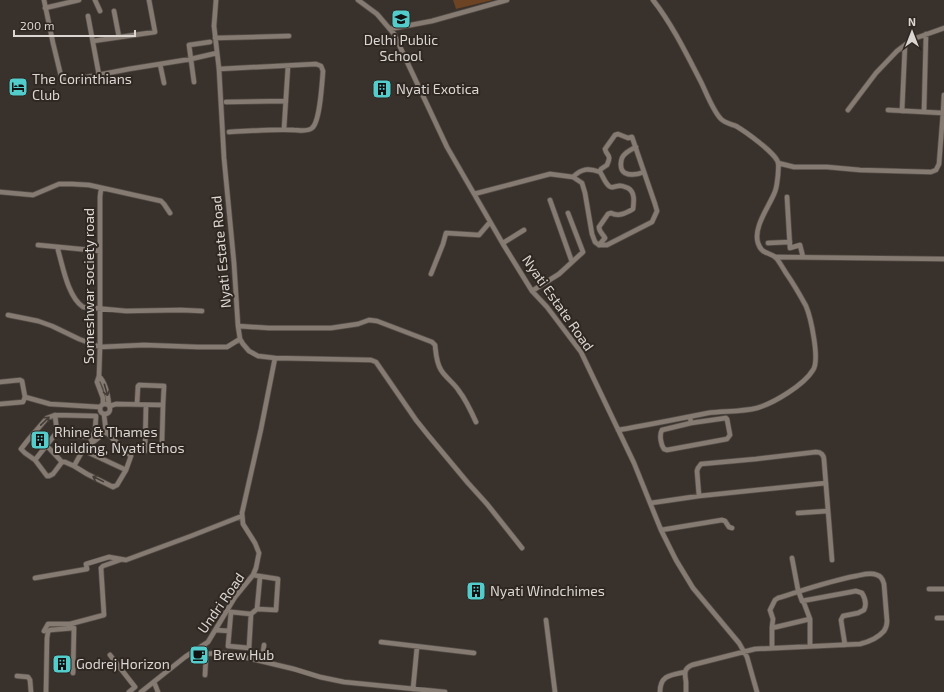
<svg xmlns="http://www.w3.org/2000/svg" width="944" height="692" viewBox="0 0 944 692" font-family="'Exo 2',sans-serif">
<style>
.green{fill:#6c4323}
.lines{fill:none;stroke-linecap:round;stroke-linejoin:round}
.minor-casing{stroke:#554e48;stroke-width:6}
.minor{stroke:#857b73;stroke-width:4.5}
.oneway{stroke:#443c36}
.labels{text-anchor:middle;stroke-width:4;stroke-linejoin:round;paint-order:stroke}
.poi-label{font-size:14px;fill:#dbd6d2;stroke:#2f2721;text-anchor:start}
.street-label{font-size:14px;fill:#dbd6d2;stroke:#2f2721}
</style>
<rect width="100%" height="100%" fill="#39312b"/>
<path class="green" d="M453 0H493L456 9Z"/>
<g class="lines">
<g class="minor-casing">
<path id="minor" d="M44 0 53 43 61 76 63 79 67 81 129 69 191 59 217 53
M95 0 100 11
M216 0 214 26 219 69 224 158 234 263 238 326 240 339 243 344 249 351 258 356 275 358 371 360 376 362 416 420 428 435 468 483 487 504 522 548
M358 0 377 14 394 34 447 147 503 244 532 291 547 307 581 352 634 463 661 530 676 560 693 588 739 643 747 657 757 692
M45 8 79 0
M114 11 119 37
M88 16 99 75
M390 29 432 21 507 0
M215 38 289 36
M93 41 155 32 149 0
M160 64 164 83
M219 69 316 64 321 66 323 71C322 83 320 122 312 128 308 132 299 130 294 130 273 129 251 131 229 132
M194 82 189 45 210 42
M226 102 286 101
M848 110 876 73 897 51 905 45 916 38 944 28
M888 110 943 113 944 95
M902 111 905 45
M924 112 926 34
M284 129 288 66
M636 147C632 149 628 151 625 154 620 158 619 170 625 173 631 176 639 174 644 172
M778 163 794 167H827L860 170 931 172 936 170 939 164 943 113
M573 177C582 168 589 168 600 172
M101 188 100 197V347L99 376 97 382 103 398V404
M0 192 33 195 59 184H72L89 185 161 201 164 204 170 213
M474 194 550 174 573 177 582 183 585 193 592 234 595 242 599 245H607L652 222 657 211 655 204 632 137 628 138 618 134 615 135 605 149C607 157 612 154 607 165L601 169 600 172C603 176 605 183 609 186 612 189 615 186 618 186 622 185 625 187 628 188 635 192 634 201 633 209 626 213 619 217 611 213L608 214 599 227C599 232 603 234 605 238L599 245
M787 197 790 248 800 245 803 257
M550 200 572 262
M503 243 524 230
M768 243 790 242
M38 245 59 247
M100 251 59 247 58 250C63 267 68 297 83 307L126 311 181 310 202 311
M776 257 944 259
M431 274 443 244 446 233 479 235 490 222
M532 291 559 274 583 252 568 213
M8 315 38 321 52 326 79 339 100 347 144 345 198 347H227L240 339
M238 326 269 328H331L358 324 369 320 377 321 432 342 435 345C436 353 436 362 441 370 446 378 454 383 459 391 466 400 471 411 476 422
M99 376C106 383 108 395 109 405
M0 382 20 380 22 381 25 397 23 402 0 404
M25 397 50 404 100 407
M100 409a5 5 0 1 1 10 0a5 5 0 1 1-10 0Z
M137 404 138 386 139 385 164 386 163 405
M110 406 116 404 163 405 162 441
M690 417 691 423 726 418 727 419 730 435 727 439 667 450 664 449C661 445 659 435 662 430L691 423
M618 430C648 425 678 419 708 413 725 411 741 412 757 408 774 403 804 385 813 370 820 360 811 318 806 306 800 295 793 283 786 273 783 268 780 263 777 259 771 251 762 256 758 243 753 228 768 208 774 194 777 188 777 182 778 175 778 171 779 166 778 162 774 152 746 132 736 126 731 124 725 123 721 119 713 111 706 92 701 82 687 55 672 24 653 0
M57 432 77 436 91 437V440
M106 432 83 450 74 466 87 474 113 487 117 485 126 470
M47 446 62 462H65L74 466
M83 450 126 470 131 456 112 438 106 432 104 414
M145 451 146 405
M35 460 57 432 55 415
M62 462 53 474 49 476H47L35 460 25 453 21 449 28 440 47 418 55 415 96 416 95 432 91 437
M699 496 697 471 698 468 701 464 756 459 816 452C821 452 824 455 824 460L832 560
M651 503 699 496 826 483
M798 513 828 511
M661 530 722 520 725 521 729 527 732 528
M792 558 798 590 802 601 804 603 810 619V646
M35 578 87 569 86 564 109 557 126 560 191 536 242 516
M929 589H944
M802 601 856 591 862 593C865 598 867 604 864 610L858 613 843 616 841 620 845 645
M257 609 260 577
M251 614 249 648 228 646 231 612 251 614 257 609 276 610 278 579 253 575
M937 618H944
M546 620 555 692
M772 628 810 619
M216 630 229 631
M44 631 48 624H70L104 615 101 568 103 566 120 560
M381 642 474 653
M204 645 206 657 205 675
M206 654 217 653 231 654 294 669 320 677 344 682 445 692
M110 655 135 687 129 692
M262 661 264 645
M17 676 28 677 30 680 31 692
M154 682 158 692
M413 689 417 647
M46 692 47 638 48 632 50 630 74 628 73 673
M141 692 185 657 208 642 235 597 253 575 256 568 259 553 255 543 243 524 242 513 261 429 275 358
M660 692C660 675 671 675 685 672
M686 692C686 689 686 685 686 682 685 674 683 669 692 665L755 649 860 644C868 642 878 638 884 631 886 628 887 625 887 621L884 584C883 580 881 576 877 575 870 572 862 575 856 576 829 581 804 590 778 598L775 600 770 610 773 619 772 627V648"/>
</g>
<use href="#minor" class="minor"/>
</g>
<defs><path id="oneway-shaft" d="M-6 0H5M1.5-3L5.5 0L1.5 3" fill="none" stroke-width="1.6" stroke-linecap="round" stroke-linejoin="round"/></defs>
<g class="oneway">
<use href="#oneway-shaft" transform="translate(106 390) rotate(74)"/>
<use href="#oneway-shaft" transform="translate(45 421) rotate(-44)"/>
<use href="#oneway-shaft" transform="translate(98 479) rotate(-154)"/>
</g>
<defs>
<g id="school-square" transform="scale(1)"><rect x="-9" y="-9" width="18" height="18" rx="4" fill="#53cdcb" stroke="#2f2721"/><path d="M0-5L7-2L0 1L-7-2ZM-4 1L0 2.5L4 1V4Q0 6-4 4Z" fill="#111"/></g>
<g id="hotel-square" transform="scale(1)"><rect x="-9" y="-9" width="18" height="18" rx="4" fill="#53cdcb" stroke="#2f2721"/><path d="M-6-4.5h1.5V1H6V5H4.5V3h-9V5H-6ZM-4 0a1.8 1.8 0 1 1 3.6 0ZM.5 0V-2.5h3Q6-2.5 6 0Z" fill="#111"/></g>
<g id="building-square" transform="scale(1)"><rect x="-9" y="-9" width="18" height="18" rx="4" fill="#53cdcb" stroke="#2f2721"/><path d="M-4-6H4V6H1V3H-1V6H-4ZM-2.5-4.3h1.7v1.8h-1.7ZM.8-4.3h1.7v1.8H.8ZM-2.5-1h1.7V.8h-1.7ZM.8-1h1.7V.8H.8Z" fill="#111"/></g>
<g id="cafe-square" transform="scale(1)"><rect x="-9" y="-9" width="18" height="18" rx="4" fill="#53cdcb" stroke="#2f2721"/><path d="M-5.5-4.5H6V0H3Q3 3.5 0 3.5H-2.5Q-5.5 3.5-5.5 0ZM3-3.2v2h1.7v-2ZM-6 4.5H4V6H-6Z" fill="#111"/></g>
</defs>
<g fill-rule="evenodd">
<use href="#school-square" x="401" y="19"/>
<use href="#hotel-square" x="18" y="87"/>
<use href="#building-square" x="382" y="89"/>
<use href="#building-square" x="40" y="440"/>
<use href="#building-square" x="476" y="591"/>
<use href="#cafe-square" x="199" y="655"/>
<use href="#building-square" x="62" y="664"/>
</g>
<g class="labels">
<g class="poi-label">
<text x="401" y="45" text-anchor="middle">Delhi Public<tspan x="401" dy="16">School</tspan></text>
<text x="32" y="84">The Corinthians<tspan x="32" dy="16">Club</tspan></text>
<text x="396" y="94">Nyati Exotica</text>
<text x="54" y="437">Rhine &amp; Thames<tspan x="54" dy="16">building, Nyati Ethos</tspan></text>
<text x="490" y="596">Nyati Windchimes</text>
<text x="213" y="660">Brew Hub</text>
<text x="76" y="669">Godrej Horizon</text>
</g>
<g class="street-label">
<text transform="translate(221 252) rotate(-95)" y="5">Nyati Estate Road</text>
<text transform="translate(89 286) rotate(-90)" y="5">Someshwar society road</text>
<text transform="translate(558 303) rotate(55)" y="5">Nyati Estate Road</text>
<text transform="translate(221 603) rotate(-55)" y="5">Undri Road</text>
</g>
</g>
<g transform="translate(912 32)" stroke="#2f2721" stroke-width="3" paint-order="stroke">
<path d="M0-3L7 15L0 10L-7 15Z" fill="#dbd6d2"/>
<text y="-6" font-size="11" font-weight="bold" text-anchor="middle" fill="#dbd6d2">N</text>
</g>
<path d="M14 30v6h121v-6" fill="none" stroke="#dbd6d2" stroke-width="2"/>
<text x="20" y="30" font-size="12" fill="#dbd6d2" stroke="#2f2721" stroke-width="3" paint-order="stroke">200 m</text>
</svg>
